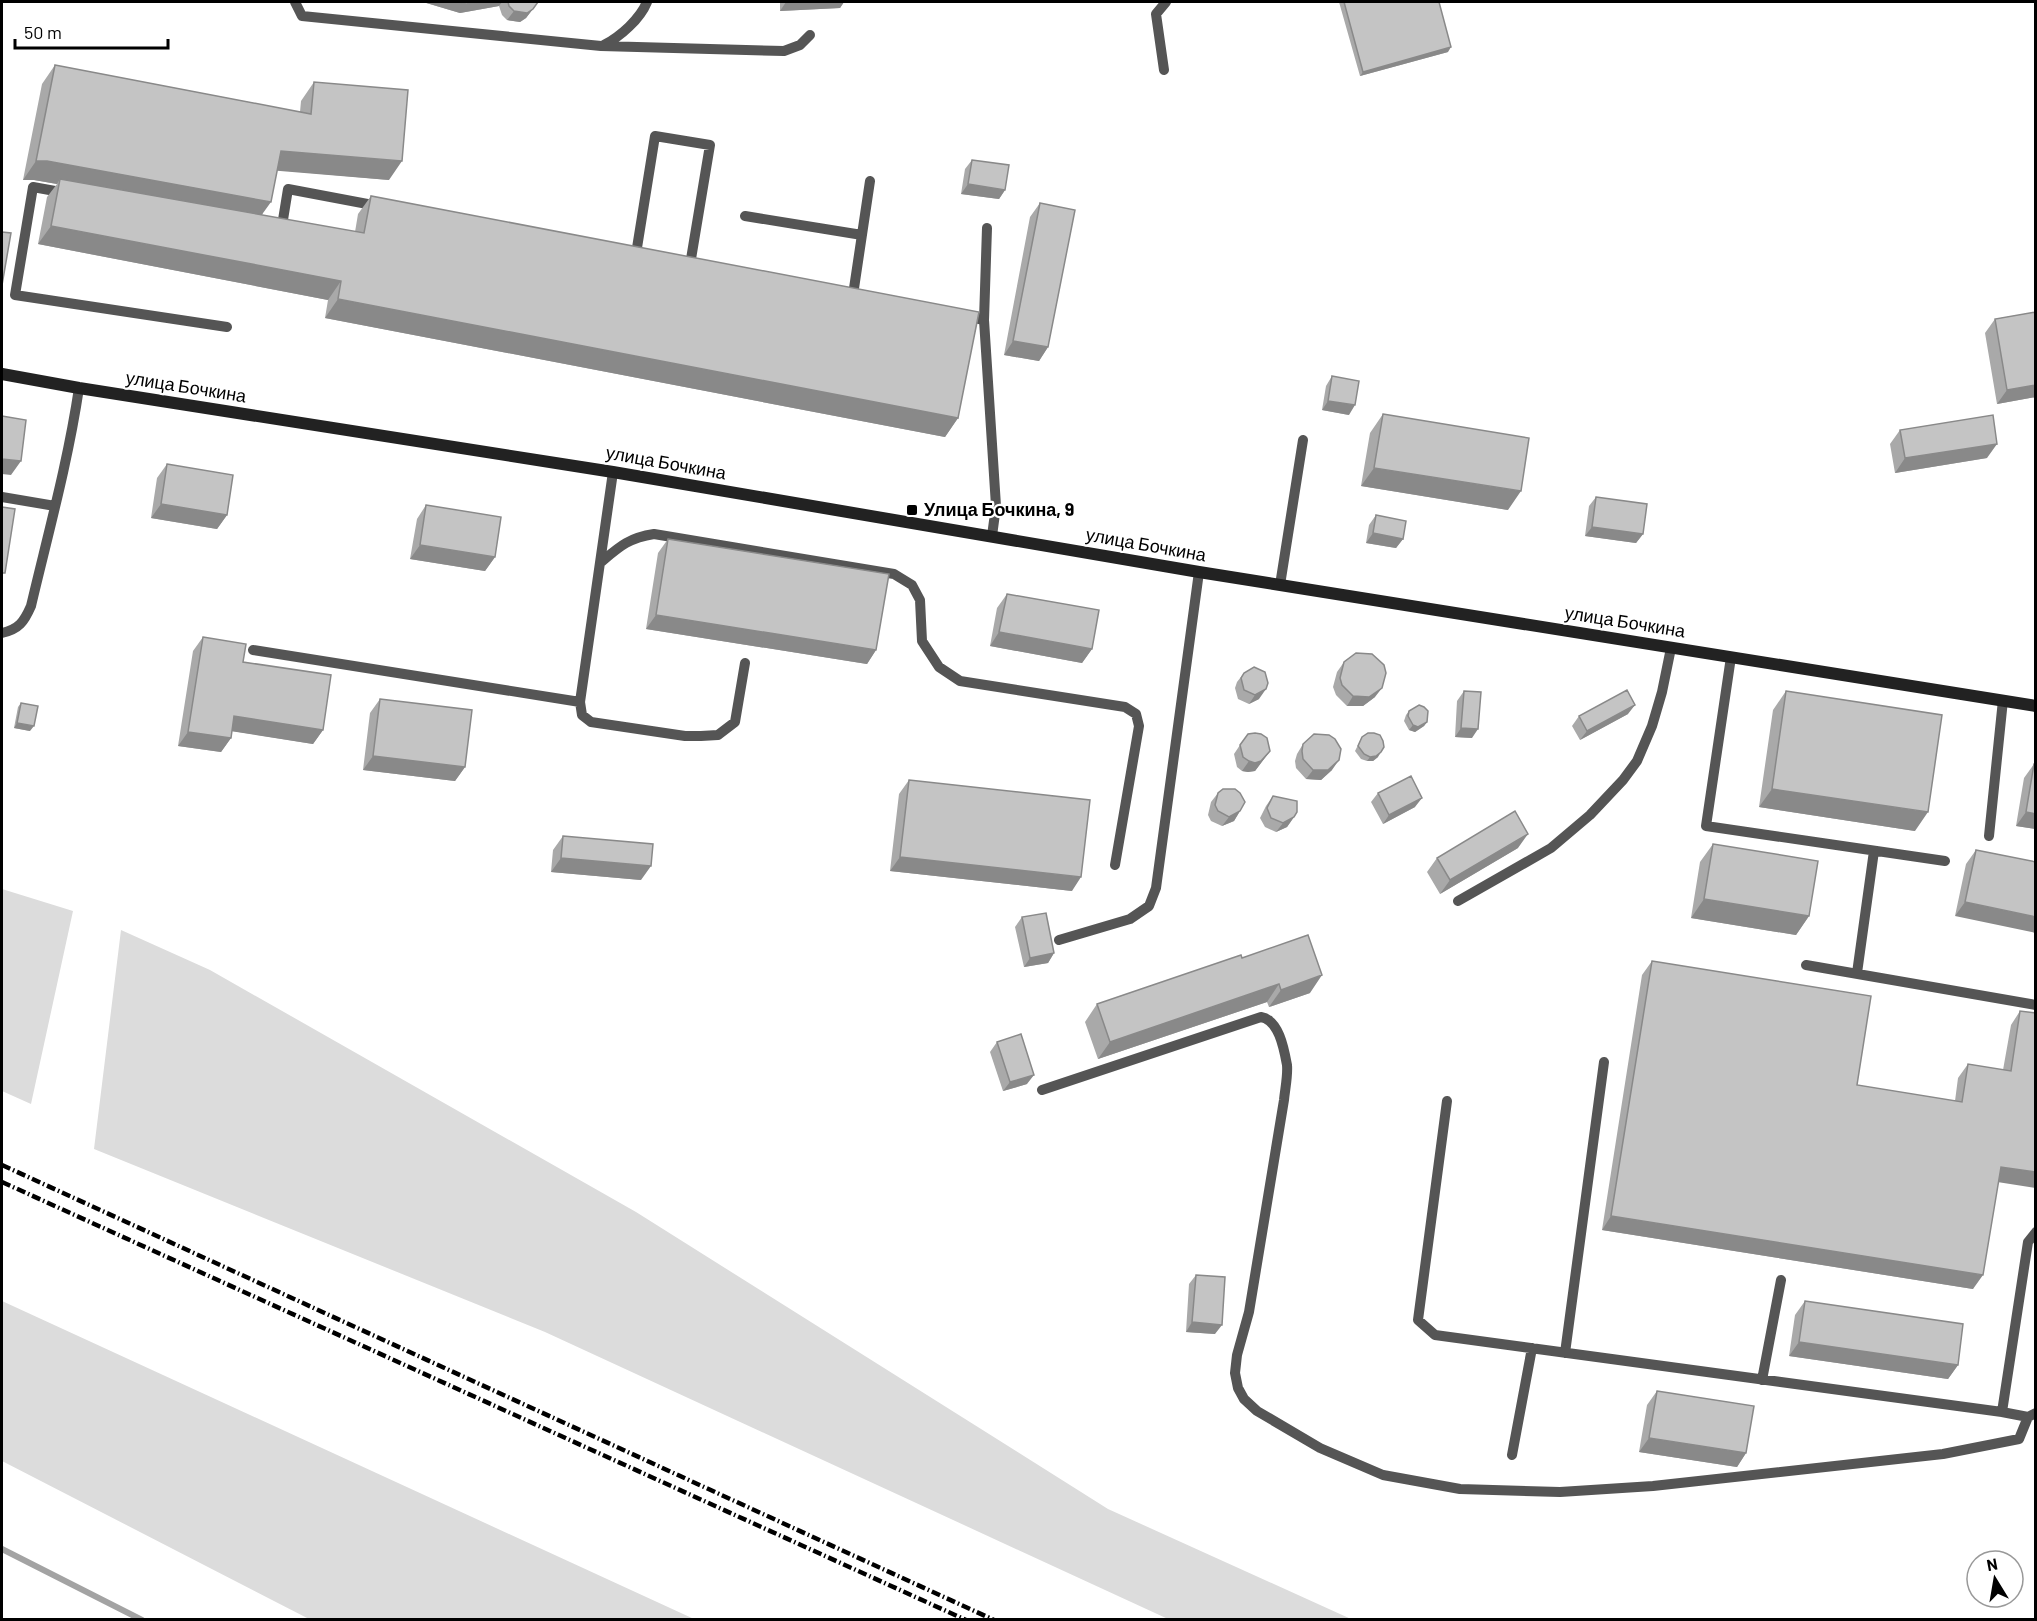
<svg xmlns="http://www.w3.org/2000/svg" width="2037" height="1621" viewBox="0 0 2037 1621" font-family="Barlow,sans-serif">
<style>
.green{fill:#dcdcdc}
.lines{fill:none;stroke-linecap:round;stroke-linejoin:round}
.stream{stroke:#a3a3a3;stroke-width:6}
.lane{stroke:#555;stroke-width:10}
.secondary{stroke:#222;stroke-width:12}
.rail{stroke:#000;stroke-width:4.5;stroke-dasharray:9 3 1.5 3;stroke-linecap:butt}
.wall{fill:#a9a9a9}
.shaded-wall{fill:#898989}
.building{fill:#c4c4c4;stroke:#898989;stroke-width:1.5}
.poi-dot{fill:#000;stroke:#fff;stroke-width:2}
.labels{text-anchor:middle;stroke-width:4.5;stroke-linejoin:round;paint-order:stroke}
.street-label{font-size:18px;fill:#000;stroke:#fff}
.poi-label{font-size:18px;font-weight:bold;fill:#000;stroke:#fff;text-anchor:start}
</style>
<rect width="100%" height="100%" fill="#fff"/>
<path class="green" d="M2 889 73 911 31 1104 2 1091Z
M121 930 210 970 636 1212 1108 1509 1351 1619H1168L545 1332 94 1149Z
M2 1301 694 1619H309L2 1461Z"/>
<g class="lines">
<path class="stream" d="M2 1549 142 1620"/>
<path class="lane" d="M295 2 302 16 601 46 784 51 800 45 810 35
M604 45C621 36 640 19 647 2
M1164 70 1156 14 1166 2
M66 193 33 187 15 295 227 327
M745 216 862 235
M281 232 288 189 378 206
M636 254 655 136 710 145 690 265
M853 295 870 181
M965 316 984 320 996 506 992 536
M984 320 987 228
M613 472 580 702 582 715 591 722 685 736H701L718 735 735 722 745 663
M2 497 55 506
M600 563C619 547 628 538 654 534L894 574 912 585 920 600 922 641 939 667 960 681 1125 707 1136 714 1139 726 1115 865
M1280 585 1303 440
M2 633C19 629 24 622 31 606 48 534 68 462 79 388
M253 650 580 702
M1731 657 1706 826 1945 861
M1989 836 2003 700
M1458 901 1551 848 1590 815 1623 780 1637 761 1652 726 1662 692 1671 648
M1059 940 1130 919 1149 906 1156 888 1199 572
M1806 965 2036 1005
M1857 973 1874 851
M1042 1090 1261 1017C1279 1020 1284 1049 1287 1065 1288 1076 1285 1089 1284 1100L1249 1312 1237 1355 1235 1373 1238 1388 1244 1399 1257 1411 1320 1448 1383 1475 1460 1489 1560 1492 1653 1486 1943 1454 2019 1439 2028 1417 2036 1413
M1447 1101 1418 1320 1435 1335 2002 1412
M1565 1353 1604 1062
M1762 1380 1781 1280
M2028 1417 2002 1412 2028 1242 2036 1232
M1512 1455 1532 1348"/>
<path class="secondary" d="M2 374 79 388 613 472 1199 572 2036 706"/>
<path class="rail" d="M2 1165 994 1620
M2 1182 966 1620"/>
</g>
<path class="wall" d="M423 2H538L526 18 520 22 507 20 502 15 499 6 460 13Z
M780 2H844L840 8 780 11Z
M1339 2H1439L1448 52 1360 76Z
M55 65 300 112 301 101 314 82 389 180 277 170 262 215 355 232 358 214 371 196 958 418 945 437 325 318 328 300 38 244 47 197 57 184 34 180H23L42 84Z
M972 160 1005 190 999 199 961 194 965 169Z
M1040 203 1048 347 1039 361 1004 355 1030 217Z
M2036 312V397L1997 404 1985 333 1995 319Z
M1332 376 1349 415 1322 410 1326 386Z
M1383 414 1508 510 1361 486 1370 433Z
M1900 430 1987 458 1895 473 1890 444Z
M167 464 227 515 217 529 151 518 157 478Z
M1596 497 1643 534 1636 543 1585 536 1589 506Z
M426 505 495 557 485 571 410 559 417 519Z
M1376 515 1403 539 1396 548 1366 543 1369 525Z
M668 539 876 650 867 664 646 629 658 553Z
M1007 594 1092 649 1082 663 990 646 997 608Z
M203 637 243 662 323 730 313 744 232 731 231 738 221 752 178 746 193 651Z
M1344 662 1375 697 1363 706H1347L1336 695 1333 687 1337 672Z
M1244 673 1259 699 1249 704 1238 699 1235 688 1237 682Z
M1464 691 1472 738 1455 737 1457 701Z
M1786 691 1915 831 1759 807 1773 710Z
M380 699 465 767 455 781 363 770 370 713Z
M21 703 30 731 14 728 18 707Z
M1409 711 1427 722 1424 726 1415 732 1409 730 1404 721 1406 715Z
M1628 714 1580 740 1572 726 1579 716Z
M1362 737 1378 757 1373 761H1367L1361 759 1355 751Z
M1303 744 1332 770 1321 780 1306 779 1296 768 1295 761 1297 754Z
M1240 745 1270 751 1255 771 1248 772 1242 771 1237 767 1234 754Z
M2034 764H2036V829L2016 826 2024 778Z
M909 780 1072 891 890 871 899 794Z
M1218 793 1240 811 1234 821 1222 826 1211 821 1208 815 1211 802Z
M1378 793 1415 807 1383 824 1371 802Z
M1273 796 1294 817 1287 827 1276 832 1265 827 1260 818 1266 806Z
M563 836 641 880 551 872 553 850Z
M1713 844 1809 916 1796 935 1691 918 1700 862Z
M1518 848 1440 894 1427 872 1437 858Z
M1976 850 2036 862 1955 916 1966 864Z
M1022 917 1054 953 1048 963 1024 967 1015 927Z
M1242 958 1310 993 1269 1007 1267 1002 1098 1059 1085 1022 1097 1004Z
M1652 961 1857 1085 1955 1101 1958 1078 1968 1064 2003 1070 2011 1025 2020 1011 1998 1182 1973 1289 1602 1230 1642 975Z
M997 1042 1027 1084 1003 1091 990 1052Z
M1196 1275 1215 1334 1186 1332 1189 1284Z
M1805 1301 1958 1365 1948 1379 1789 1356 1795 1315Z
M1657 1391 1746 1453 1737 1467 1639 1452 1647 1405Z"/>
<path class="shaded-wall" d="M423 2H502L499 6 460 13Z
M786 2H844L840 8 780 11Z
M533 9 526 18 520 22 507 20 514 11Z
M1451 47 1448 52 1360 76 1363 72Z
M281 151 402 161 389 180 268 170Z
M36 161H47L271 202 258 220 60 179 57 184 34 180H23Z
M968 184 1005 190 999 199 961 194Z
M51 226 341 281 328 300 38 244Z
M338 299 958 418 945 437 325 318Z
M1013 341 1048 347 1039 361 1004 355Z
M2036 385V397L1997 404 2007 390Z
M1328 401 1355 405 1349 415 1322 410Z
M1997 444 1987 458 1895 473 1905 458Z
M2 459 21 461 11 475 2 474Z
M1374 468 1521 491 1508 510 1361 486Z
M161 504 227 515 217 529 151 518Z
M1592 527 1643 534 1636 543 1585 536Z
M1373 533 1403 539 1396 548 1366 543Z
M420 545 495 557 485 571 410 559Z
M656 615 876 650 867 664 646 629Z
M999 632 1092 649 1082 663 990 646Z
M1382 688 1375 697 1363 706H1347L1353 696Z
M1266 689 1259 699 1249 704 1255 695Z
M1635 705 1628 714 1580 740 1587 731Z
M234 716 323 730 313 744 224 730Z
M1427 722 1424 726 1415 732 1409 730 1413 725Z
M17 723 34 726 30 731 14 728Z
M1461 728 1478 729 1472 738 1455 737Z
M188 732 231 738 221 752 178 746Z
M1270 751 1255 771 1248 772 1242 771 1249 761Z
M1381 752 1378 757 1373 761H1367L1370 757Z
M373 756 465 767 455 781 363 770Z
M1339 760 1332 770 1321 780 1306 779 1313 770Z
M1772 789 1928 812 1915 831 1759 807Z
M1422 798 1415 807 1383 824 1389 815Z
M1240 811 1234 821 1222 826 1229 817Z
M2026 812 2036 814V829L2016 826Z
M1294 817 1287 827 1276 832 1283 823Z
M1528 834 1518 848 1440 894 1450 880Z
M900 857 1081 877 1072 891 890 871Z
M561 858 651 866 641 880 551 872Z
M1704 899 1809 916 1796 935 1691 918Z
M1965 902 2036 917V933L1955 916Z
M1054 953 1048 963 1024 967 1030 958Z
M1322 975 1310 993 1269 1007 1281 990Z
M1279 984 1267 1002 1098 1059 1110 1042Z
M1034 1075 1027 1084 1003 1091 1010 1082Z
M2001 1167 2036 1172V1188L1991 1181Z
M1611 1216 1983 1275 1973 1289 1602 1230Z
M1192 1322 1222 1325 1215 1334 1186 1332Z
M1799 1342 1958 1365 1948 1379 1789 1356Z
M1649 1438 1746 1453 1737 1467 1639 1452Z"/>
<path class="building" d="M459 2H479L466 4Z
M508 2H538L533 9 527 13 514 11 509 6Z
M1344 2H1439L1451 47 1363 72Z
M55 65 311 114 314 82 408 90 402 161 281 151 271 202 47 161H36Z
M972 160 1009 165 1005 190 968 184Z
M60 179 364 233 371 196 979 312 958 418 338 299 341 281 51 226Z
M1040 203 1075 210 1048 347 1013 341Z
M2 232 11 233 2 285Z
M2036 312V385L2007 390 1995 319Z
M1332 376 1359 381 1355 405 1328 401Z
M1383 414 1529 438 1521 491 1374 468Z
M1993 415 1997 444 1905 458 1900 430Z
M2 416 26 420 21 461 2 459Z
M167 464 233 475 227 515 161 504Z
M1596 497 1647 504 1643 534 1592 527Z
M426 505 501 517 495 557 420 545Z
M2 507 15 509 5 573H2Z
M1376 515 1406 521 1403 539 1373 533Z
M668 539 889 574 876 650 656 615Z
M1007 594 1099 610 1092 649 999 632Z
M203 637 246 644 243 662 331 675 323 730 234 716 231 738 188 732Z
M1356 653 1372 654 1384 665 1386 673 1382 688 1369 697 1353 696 1342 685 1340 678 1344 662Z
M1254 667 1265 672 1268 683 1266 689 1255 695 1244 690 1241 678 1244 673Z
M1627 690 1635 705 1587 731 1579 716Z
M1464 691 1481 692 1478 729 1461 728Z
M1786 691 1942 715 1928 812 1772 789Z
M380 699 472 710 465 767 373 756Z
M21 703 38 706 34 726 17 723Z
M1419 705 1424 707 1428 711 1427 722 1418 727 1413 725 1408 716 1409 711Z
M1255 733 1261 734 1267 738 1270 751 1261 761 1255 763 1249 761 1243 757 1240 745 1248 734Z
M1368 733H1374L1380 735 1383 741 1384 747 1381 752 1376 756 1370 757 1364 754 1358 746 1362 737Z
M1314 734 1329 735 1335 739 1341 749 1339 760 1328 770H1313L1303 759 1302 751 1303 744Z
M2034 764H2036V814L2026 812Z
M1411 776 1422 798 1389 815 1378 793Z
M909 780 1090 800 1081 877 900 857Z
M1223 789H1235L1240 793 1245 802 1240 811 1229 817 1218 811 1215 805 1218 793Z
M1273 796 1297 801V812L1294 817 1283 823 1271 818 1267 808Z
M1515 811 1528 834 1450 880 1437 858Z
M563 836 653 844 651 866 561 858Z
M1713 844 1818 861 1809 916 1704 899Z
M1976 850 2036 862V917L1965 902Z
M1046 913 1054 953 1030 958 1022 917Z
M1308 935 1322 975 1281 990 1279 984 1110 1042 1097 1004 1241 955 1242 958Z
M1652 961 1871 996 1857 1085 1962 1102 1968 1064 2011 1071 2020 1011 2036 1013V1172L2001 1167 1983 1275 1611 1216Z
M1021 1034 1034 1075 1010 1082 997 1042Z
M1196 1275 1225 1277 1222 1325 1192 1322Z
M1805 1301 1963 1324 1958 1365 1799 1342Z
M1657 1391 1754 1406 1746 1453 1649 1438Z"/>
<rect class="poi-dot" x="906" y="504" width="12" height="12" rx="3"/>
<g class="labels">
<g class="street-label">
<text transform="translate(186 387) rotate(9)" y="6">улица Бочкина</text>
<text transform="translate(666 463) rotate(10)" y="6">улица Бочкина</text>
<text transform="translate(1146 545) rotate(10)" y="6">улица Бочкина</text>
<text transform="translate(1625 622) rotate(9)" y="6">улица Бочкина</text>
</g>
<g class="poi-label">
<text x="924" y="516">Улица Бочкина, 9</text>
</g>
</g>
<rect width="2037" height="1621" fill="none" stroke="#000000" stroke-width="6"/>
<g transform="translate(1995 1579) rotate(349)"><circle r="28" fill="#ffffff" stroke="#999999" stroke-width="1.5"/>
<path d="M0-4.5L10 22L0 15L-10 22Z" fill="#000000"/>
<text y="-9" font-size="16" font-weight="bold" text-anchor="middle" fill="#000000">N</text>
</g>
<path d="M15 39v9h153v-9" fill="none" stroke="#000000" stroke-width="3"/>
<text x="24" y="39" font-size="18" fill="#000000" stroke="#ffffff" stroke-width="4.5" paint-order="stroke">50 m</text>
</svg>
